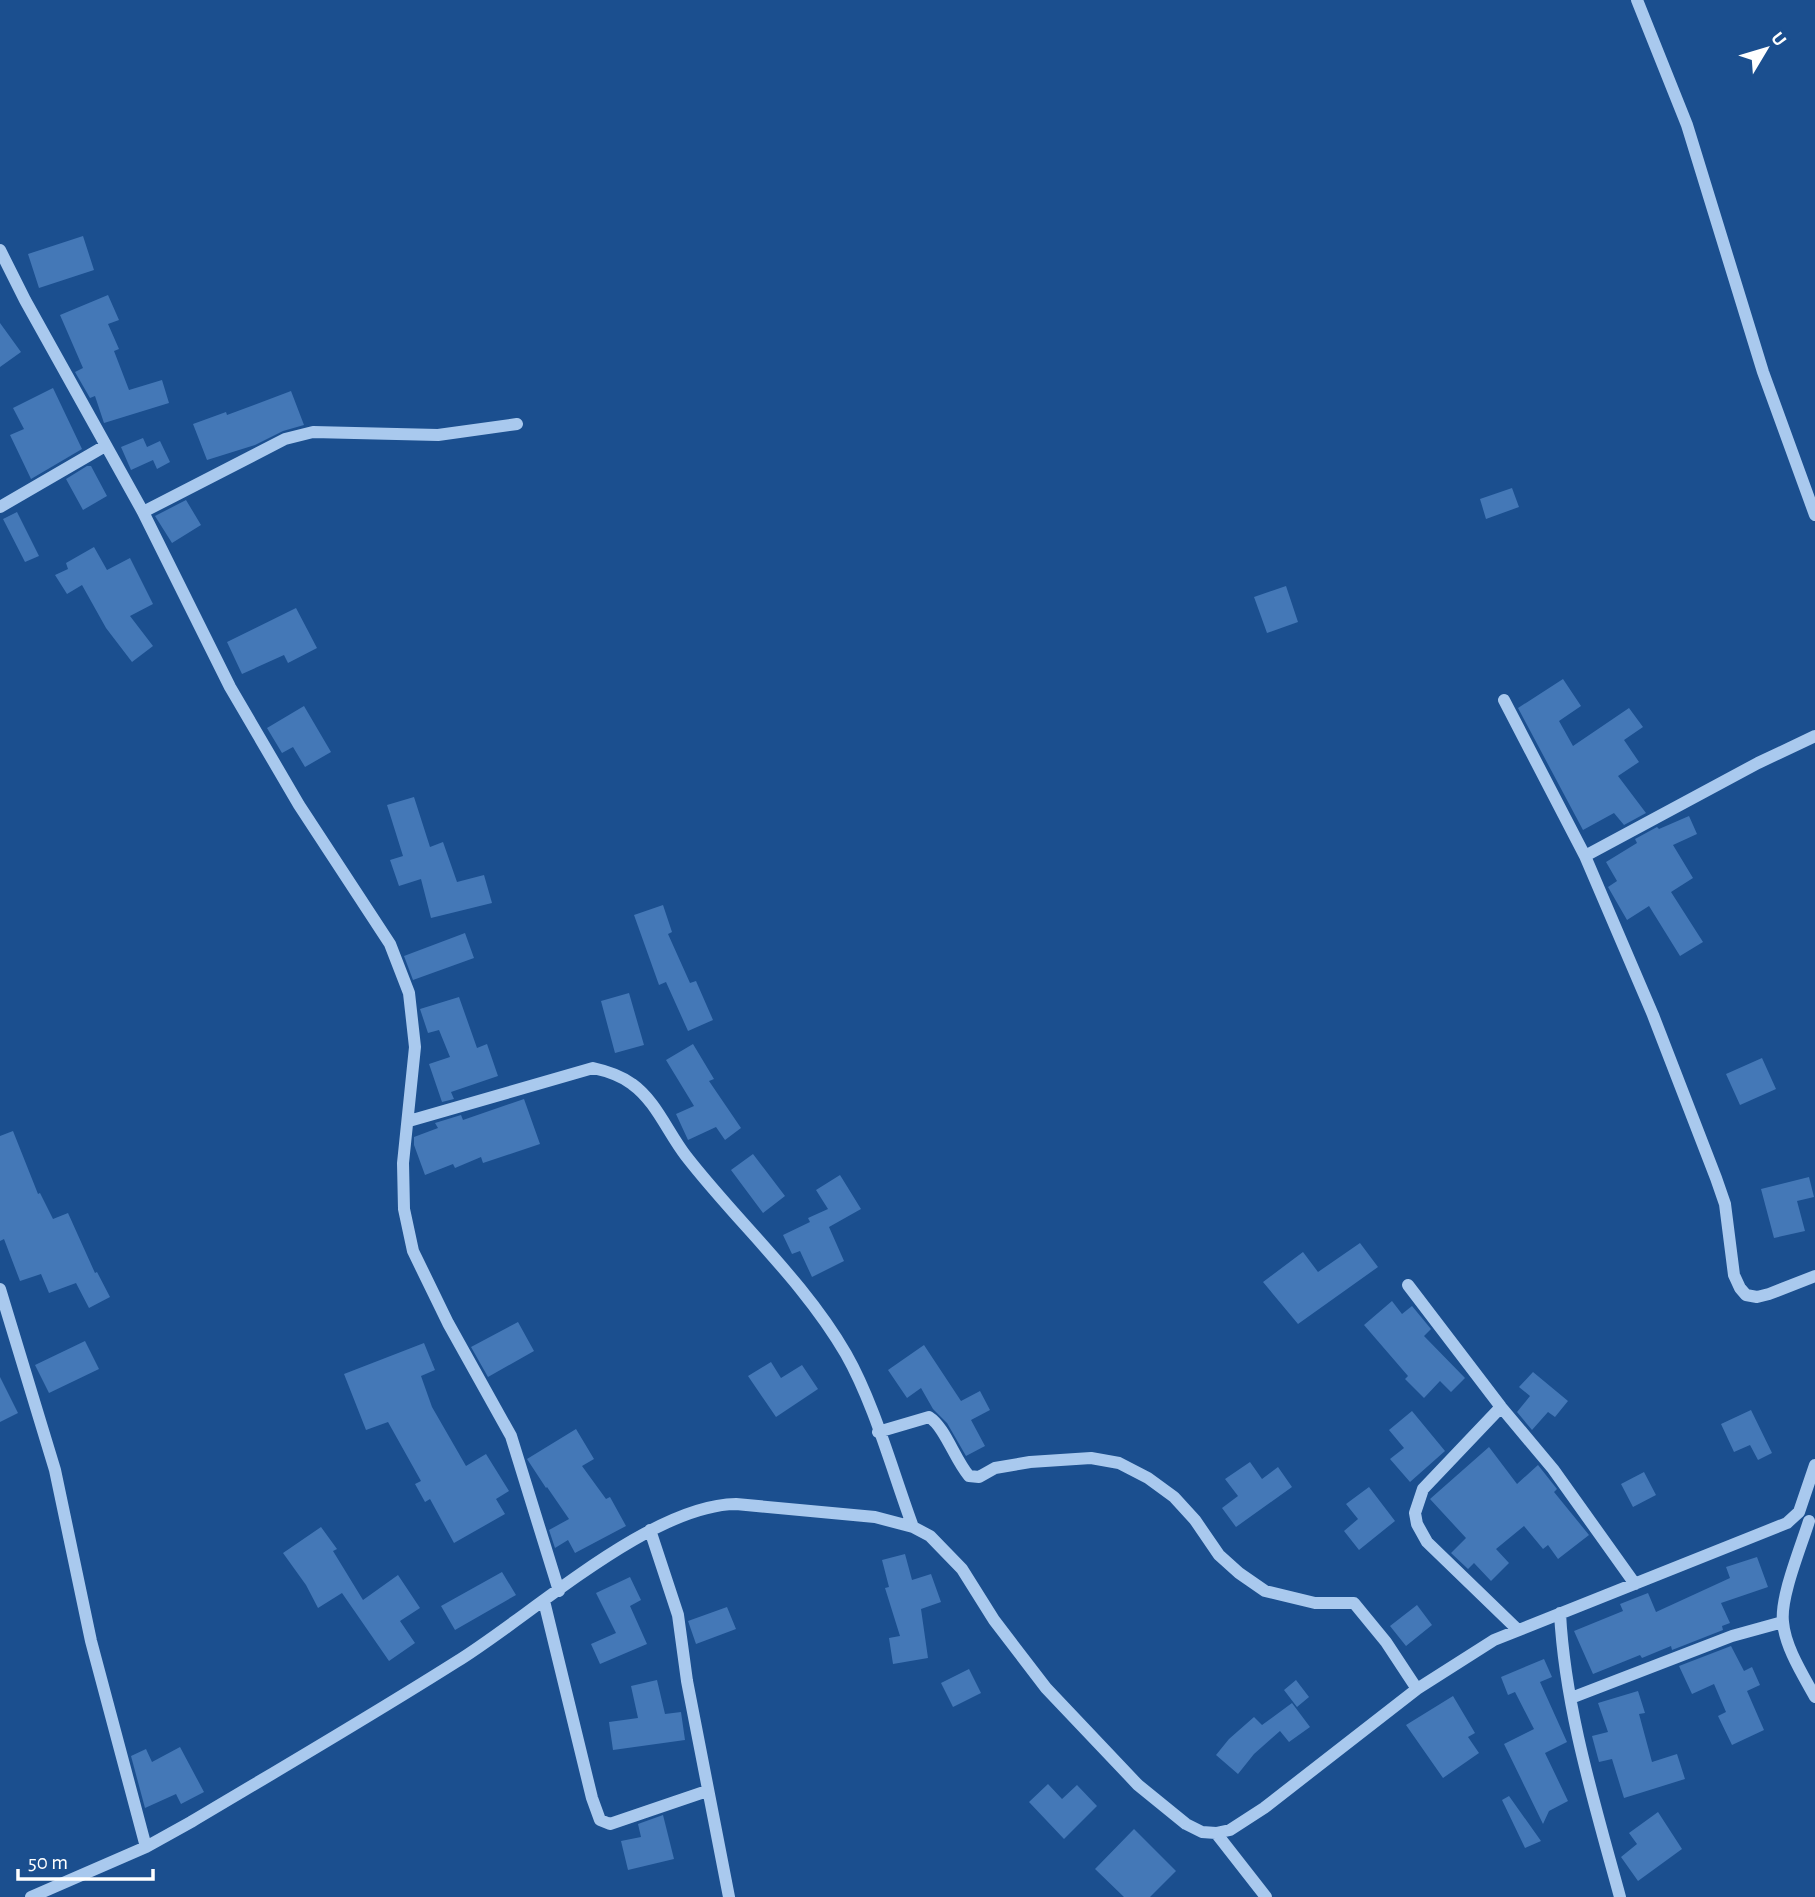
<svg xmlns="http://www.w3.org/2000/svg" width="1815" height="1897" viewBox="0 0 1815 1897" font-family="'Alegreya Sans',sans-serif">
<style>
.building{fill:#4478b7}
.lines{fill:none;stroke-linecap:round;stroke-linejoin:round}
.minor{stroke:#a9c9ee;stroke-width:12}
</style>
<rect width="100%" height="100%" fill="#1b4f8f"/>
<path class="building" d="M83 236 94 270 39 288 28 254Z
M108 295 119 320 108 324 119 349 114 351 129 390 162 380 169 403 104 423 95 396 90 398 75 372 83 368 60 315Z
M0 323 21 352 0 367Z
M53 388 82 449 31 479 10 435 24 429 13 408Z
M291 391 304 425 283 431 255 445 207 460 193 424 226 412 227 415Z
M143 438 147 447 160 441 170 462 157 469 153 460 131 470 121 447Z
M87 466H91L107 496 83 510 66 479Z
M1512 488 1519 507 1486 519 1480 499Z
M186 500 201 525 172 543 155 516Z
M17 512 39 556 25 562 3 519Z
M94 547 107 570 130 558 153 604 130 616 153 646 132 662 106 628 82 585 67 594 55 575 68 569 66 563Z
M1286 586 1298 622 1267 633 1254 597Z
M296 608 317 648 288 663 284 655 242 674 227 642Z
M1563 679 1581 706 1559 721 1573 746 1629 708 1643 727 1624 740 1639 762 1618 776 1646 813 1624 825 1614 813 1583 830 1518 708Z
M304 706 331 752 305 767 293 747 282 753 267 728Z
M414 797 430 847 443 842 457 882 484 875 492 903 431 918 421 879 399 886 390 860 403 856 387 805Z
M1689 816 1697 834 1673 845 1693 878 1671 892 1703 942 1680 956 1649 906 1627 920 1608 887 1617 881 1606 862 1637 843 1635 839 1657 827 1659 829Z
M663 905 672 932 668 934 690 983 696 981 713 1020 688 1031 666 982 659 985 634 915Z
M465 933 474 958 413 980 404 956Z
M629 993 644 1045 615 1053 601 1001Z
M459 997 477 1048 487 1044 498 1076 451 1092 454 1099 442 1102 429 1064 450 1057 439 1030 428 1033 420 1009Z
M693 1044 714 1079 709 1081 741 1128 725 1140 716 1127 688 1140 676 1114 694 1106 666 1060Z
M1762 1058 1776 1089 1740 1105 1726 1074Z
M524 1099 540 1144 483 1163 481 1157 455 1168 453 1164 425 1175 414 1145V1137L438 1128 435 1123 461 1115 463 1120Z
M13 1131 38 1194 40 1193 53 1219 68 1213 95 1273 97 1272 110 1297 89 1308 76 1283 49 1293 41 1274 20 1281 4 1239 0 1241V1136Z
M753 1154 785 1196 763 1213 731 1170Z
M840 1175 861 1209 829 1227 844 1261 812 1277 800 1251 792 1254 783 1235 810 1222 808 1218 828 1209 816 1190Z
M1809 1177 1814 1197 1797 1201 1805 1231 1774 1238 1761 1189Z
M1360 1243 1378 1267 1298 1324 1263 1282 1303 1252 1318 1272Z
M1392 1301 1402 1314 1412 1306 1431 1329 1424 1336 1465 1378 1451 1392 1440 1381 1424 1398 1405 1379 1408 1376 1364 1325Z
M518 1322 534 1351 488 1377 471 1347Z
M85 1341 99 1369 49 1393 35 1365Z
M424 1343 435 1370 421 1376 432 1407 466 1466 486 1454 509 1491 496 1499 505 1514 454 1543 430 1499 425 1502 415 1484 421 1481 388 1422 366 1430 344 1374Z
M924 1345 961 1401 980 1391 990 1410 971 1420 985 1446 966 1456 947 1423 933 1409 921 1388 907 1398 888 1370Z
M771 1362 781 1378 802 1365 818 1389 776 1417 748 1376Z
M1533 1372 1568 1401 1555 1417 1548 1412 1532 1430 1517 1412 1530 1396 1519 1387Z
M0 1377 18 1413 0 1422Z
M1751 1410 1772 1453 1758 1460 1750 1445 1734 1452 1721 1424Z
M1412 1411 1445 1451 1410 1482 1390 1459 1404 1448 1389 1430Z
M576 1429 594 1459 582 1466 606 1499 610 1497 626 1526 575 1553 568 1540 555 1548 549 1530 569 1519 547 1487 546 1488 527 1459Z
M1489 1447 1517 1484 1538 1465 1557 1489 1554 1492 1589 1535 1558 1559 1548 1545 1543 1549 1524 1526 1496 1549 1509 1563 1491 1581 1474 1563 1468 1569 1451 1553 1466 1538 1430 1499Z
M1250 1462 1262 1479 1278 1467 1292 1487 1236 1527 1222 1508 1238 1496 1225 1479Z
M1644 1472 1656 1495 1633 1507 1621 1484Z
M1369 1487 1395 1521 1359 1550 1344 1531 1358 1519 1346 1504Z
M321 1527 337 1549 333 1551 363 1600 398 1575 420 1608 400 1621 415 1643 389 1661 342 1593 318 1608 306 1585 283 1553Z
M905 1554 912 1580 931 1574 941 1602 921 1609 928 1658 893 1664 889 1638 900 1636 885 1588 889 1587 882 1560Z
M1757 1557 1768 1587 1721 1603 1730 1623 1722 1626 1723 1630 1672 1650 1671 1646 1642 1658 1640 1655 1593 1674 1574 1631 1623 1611 1620 1604 1648 1593 1656 1612 1730 1578 1726 1567Z
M502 1572 516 1595 455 1630 441 1606Z
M630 1577 641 1600 630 1606 647 1644 600 1664 591 1644 616 1633 596 1593Z
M1417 1605 1432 1625 1406 1646 1390 1626Z
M727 1607 736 1629 696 1644 688 1621Z
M1731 1646 1744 1671 1752 1667 1760 1685 1747 1691 1764 1730 1732 1745 1718 1716 1726 1712 1714 1684 1692 1694 1679 1666Z
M1544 1659 1552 1677 1540 1682 1567 1742 1545 1753 1568 1801 1549 1811 1543 1824 1504 1744 1534 1729 1515 1692 1508 1695 1501 1677Z
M969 1669 981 1693 953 1707 941 1683Z
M657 1680 665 1714 681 1712 685 1740 613 1750 609 1722 638 1718 631 1686Z
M1296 1680 1309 1697 1297 1707 1284 1690Z
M1638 1691 1645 1713 1639 1714 1652 1762 1677 1754 1685 1779 1624 1798 1612 1759 1599 1762 1592 1736 1608 1732 1598 1703Z
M1453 1696 1475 1733 1468 1737 1479 1753 1443 1778 1406 1725Z
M1292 1703 1310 1727 1289 1742 1280 1731 1254 1754 1238 1774 1216 1755 1229 1739 1254 1717 1262 1725Z
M180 1747 204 1792 181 1804 176 1794 145 1808 131 1756 146 1749 152 1762Z
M1048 1784 1062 1799 1077 1785 1097 1806 1064 1839 1029 1802Z
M1509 1796 1541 1841 1525 1848 1502 1800Z
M1658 1812 1682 1849 1638 1881 1621 1857 1637 1844 1629 1833Z
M663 1815 674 1859 628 1870 621 1841 641 1837 638 1824Z
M1134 1829 1176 1871 1150 1897H1124L1095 1869Z"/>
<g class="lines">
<path class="minor" d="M1637 0 1687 125 1763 372 1815 515
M0 250 25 300 143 512 230 687 299 805 390 944 409 993 415 1047 403 1163 404 1209 413 1251 448 1323 511 1436 559 1591
M0 507 105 446
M143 512 285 439 313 432 438 435 517 424
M1504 700 1585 856
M1815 736 1758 763 1585 856 1653 1015 1716 1178 1725 1204 1734 1275 1740 1288 1746 1295 1757 1297 1769 1294 1815 1276
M409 1121 593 1068C607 1071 620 1075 632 1084 656 1101 668 1133 686 1156 738 1223 803 1280 846 1354 874 1403 893 1473 913 1527
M1408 1285 1501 1407 1553 1469 1635 1584
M0 1289 55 1470 91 1641 146 1847
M1501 1407 1423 1489 1415 1513 1417 1524 1427 1542 1518 1630
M878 1432 929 1417C945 1427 955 1460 969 1476L979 1477 995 1468 1030 1462 1091 1458 1119 1463 1148 1478 1174 1497 1195 1520 1219 1555 1239 1573 1265 1591 1315 1603H1354L1386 1642 1417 1689
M1809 1521C1801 1547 1780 1597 1783 1622 1785 1647 1803 1675 1815 1697
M650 1530 678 1615 687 1681 729 1897
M544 1601 592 1798 600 1820 610 1824 707 1791
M1560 1613C1565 1709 1595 1805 1620 1897
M1571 1698 1732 1636 1783 1622
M1216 1833 1266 1897
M31 1897 146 1847 191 1822C280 1769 369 1717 456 1662 531 1616 650 1505 736 1504L875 1517 913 1527 930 1536 962 1569 994 1620 1046 1688 1138 1785 1186 1824 1202 1832 1216 1833 1230 1830 1264 1808 1417 1689 1494 1640 1787 1523 1799 1512 1815 1465"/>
</g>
<g transform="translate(1766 49) rotate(52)" stroke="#1b4f8f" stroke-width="5" paint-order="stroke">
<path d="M0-5L12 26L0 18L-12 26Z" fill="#ffffff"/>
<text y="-10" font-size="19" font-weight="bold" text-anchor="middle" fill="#ffffff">U</text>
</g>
<path d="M18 1869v10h135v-10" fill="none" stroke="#ffffff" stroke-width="3.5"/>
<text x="28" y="1869" font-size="21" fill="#ffffff" stroke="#1b4f8f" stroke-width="5" paint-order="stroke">50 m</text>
</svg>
